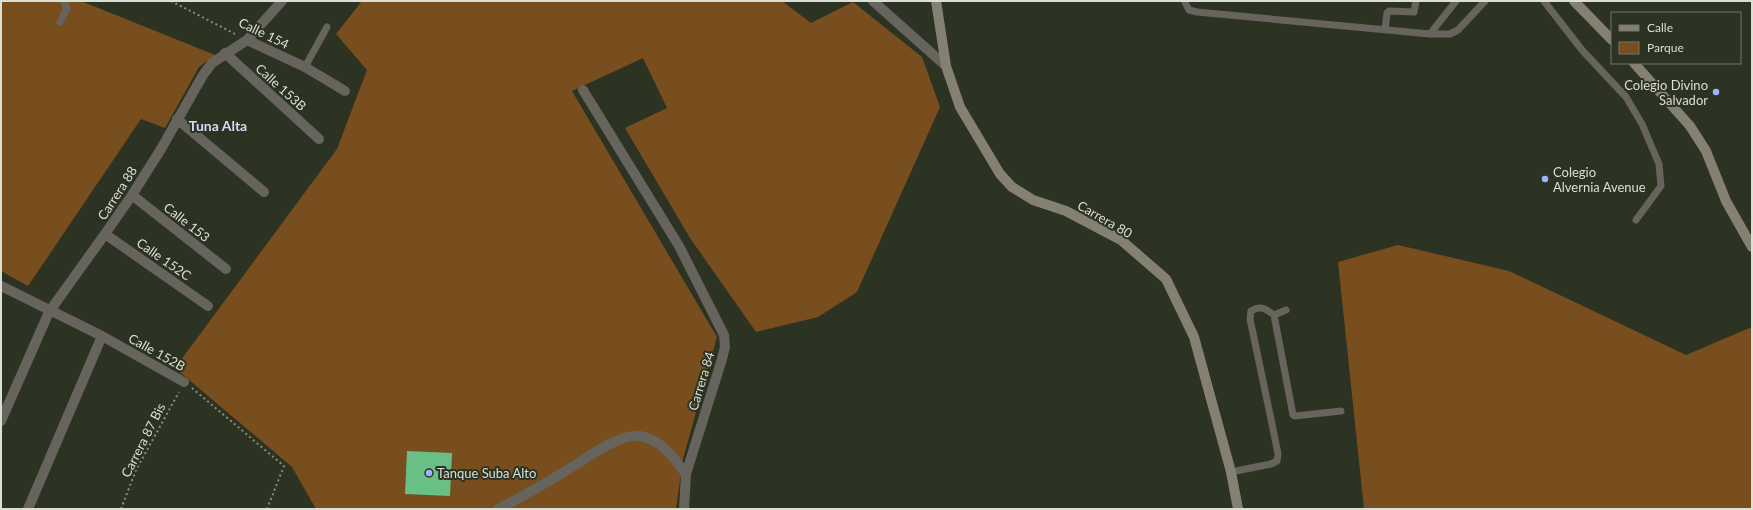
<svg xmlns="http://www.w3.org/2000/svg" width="1753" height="510" viewBox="0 0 1753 510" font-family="Lato,sans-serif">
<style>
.green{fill:#784e1e}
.building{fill:#68c086}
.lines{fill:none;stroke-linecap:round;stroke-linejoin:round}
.path{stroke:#898e80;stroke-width:2;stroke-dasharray:2 3;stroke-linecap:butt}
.lane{stroke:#66645c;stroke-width:7}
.street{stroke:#66645c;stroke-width:10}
.secondary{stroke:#848173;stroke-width:10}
.poi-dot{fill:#9db4fd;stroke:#2d3322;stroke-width:1.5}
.labels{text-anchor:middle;stroke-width:4;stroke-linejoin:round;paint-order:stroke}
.street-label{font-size:13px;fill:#dbdfd4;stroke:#2d3322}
.poi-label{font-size:13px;fill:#dbdfd4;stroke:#2d3322;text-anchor:start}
.neighbourhood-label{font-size:14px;font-weight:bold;fill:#d2dbf8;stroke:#2d3322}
</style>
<rect width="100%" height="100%" fill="#2d3322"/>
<path class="green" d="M1 1H81L215 55 199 67 165 128 141 119 28 286 1 271Z
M362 1H782L811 23 853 2 922 57 940 107 857 292 818 317 756 332 690 238 625 128 667 108 643 58 572 91 717 337 683 459 676 509H316L292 467 175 368 337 149 367 70 336 34Z
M1398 245 1509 271 1686 355 1752 327V509H1364L1338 262Z"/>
<path class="building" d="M407 451 452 453 450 496 405 494Z"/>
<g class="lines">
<path class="path" d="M171 1 237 35
M192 388 284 466 267 509
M121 509 136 470 179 392"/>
<path class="lane" d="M1544 1 1582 50 1626 97 1642 124 1659 164 1661 186 1636 220
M1185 2 1189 10 1197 12 1430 34H1450L1458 30 1485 1
M60 22 67 8 64 1
M1385 30 1387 13 1389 11 1414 12 1416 1
M1430 34 1456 1
M305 67 327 27
M1274 315 1286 310
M1231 472 1271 464 1277 461 1278 454 1271 419 1250 319 1251 311C1261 305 1266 309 1274 315L1293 415 1295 416 1341 411"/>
<path class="street" d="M873 1 946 66
M247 40 305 67 345 91
M225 53 319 139
M583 90 679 246 724 335 725 347 722 359 686 474 684 509
M177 119 264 192
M132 195 226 269
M105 234 208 306
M1 286 102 336 184 382
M1 421 49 312 105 234 132 195 161 149 203 75 212 63 247 40 282 1
M28 509 102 336
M498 509C519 499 539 487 559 475 578 464 618 433 640 436 662 440 674 458 686 474"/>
<path class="secondary" d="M936 1 946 66 960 107 1000 174 1012 187 1033 200 1066 211 1121 240 1166 279 1194 337 1231 472 1238 509
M1574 1 1612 40
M1634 63 1690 126 1706 151 1726 201 1752 247"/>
</g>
<g class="poi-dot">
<circle cx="1716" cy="92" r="4"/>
<circle cx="1545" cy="179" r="4"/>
<circle cx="429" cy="473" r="4"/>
</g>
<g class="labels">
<g class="street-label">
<text transform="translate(264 33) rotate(26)" y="5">Calle 154</text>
<text transform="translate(281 87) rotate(42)" y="5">Calle 153B</text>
<text transform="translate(117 193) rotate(-57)" y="5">Carrera 88</text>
<text transform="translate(1105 219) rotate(30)" y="5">Carrera 80</text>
<text transform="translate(187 222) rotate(38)" y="5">Calle 153</text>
<text transform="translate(164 259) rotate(35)" y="5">Calle 152C</text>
<text transform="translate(157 352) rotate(29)" y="5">Calle 152B</text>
<text transform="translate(701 381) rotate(-73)" y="5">Carrera 84</text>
<text transform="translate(143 440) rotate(-63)" y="5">Carrera 87 Bis</text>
</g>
<g class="poi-label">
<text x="1708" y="90" text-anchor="end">Colegio Divino<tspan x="1708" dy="15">Salvador</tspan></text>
<text x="1553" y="177">Colegio<tspan x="1553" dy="15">Alvernia Avenue</tspan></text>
<text x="437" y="478">Tanque Suba Alto</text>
</g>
<g class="neighbourhood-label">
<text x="218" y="131">Tuna Alta</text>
</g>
</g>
<rect width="1753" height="510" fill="none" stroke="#dbdfd4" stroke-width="4"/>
<rect x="1611" y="12" width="130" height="52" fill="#2d3322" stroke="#737869"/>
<rect x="1619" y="25" width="20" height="6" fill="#848173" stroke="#737869"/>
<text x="1647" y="32" font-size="12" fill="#dbdfd4">Calle</text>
<rect x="1619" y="42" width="20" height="12" fill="#784e1e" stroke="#737869"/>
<text x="1647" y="52" font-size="12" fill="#dbdfd4">Parque</text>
</svg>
